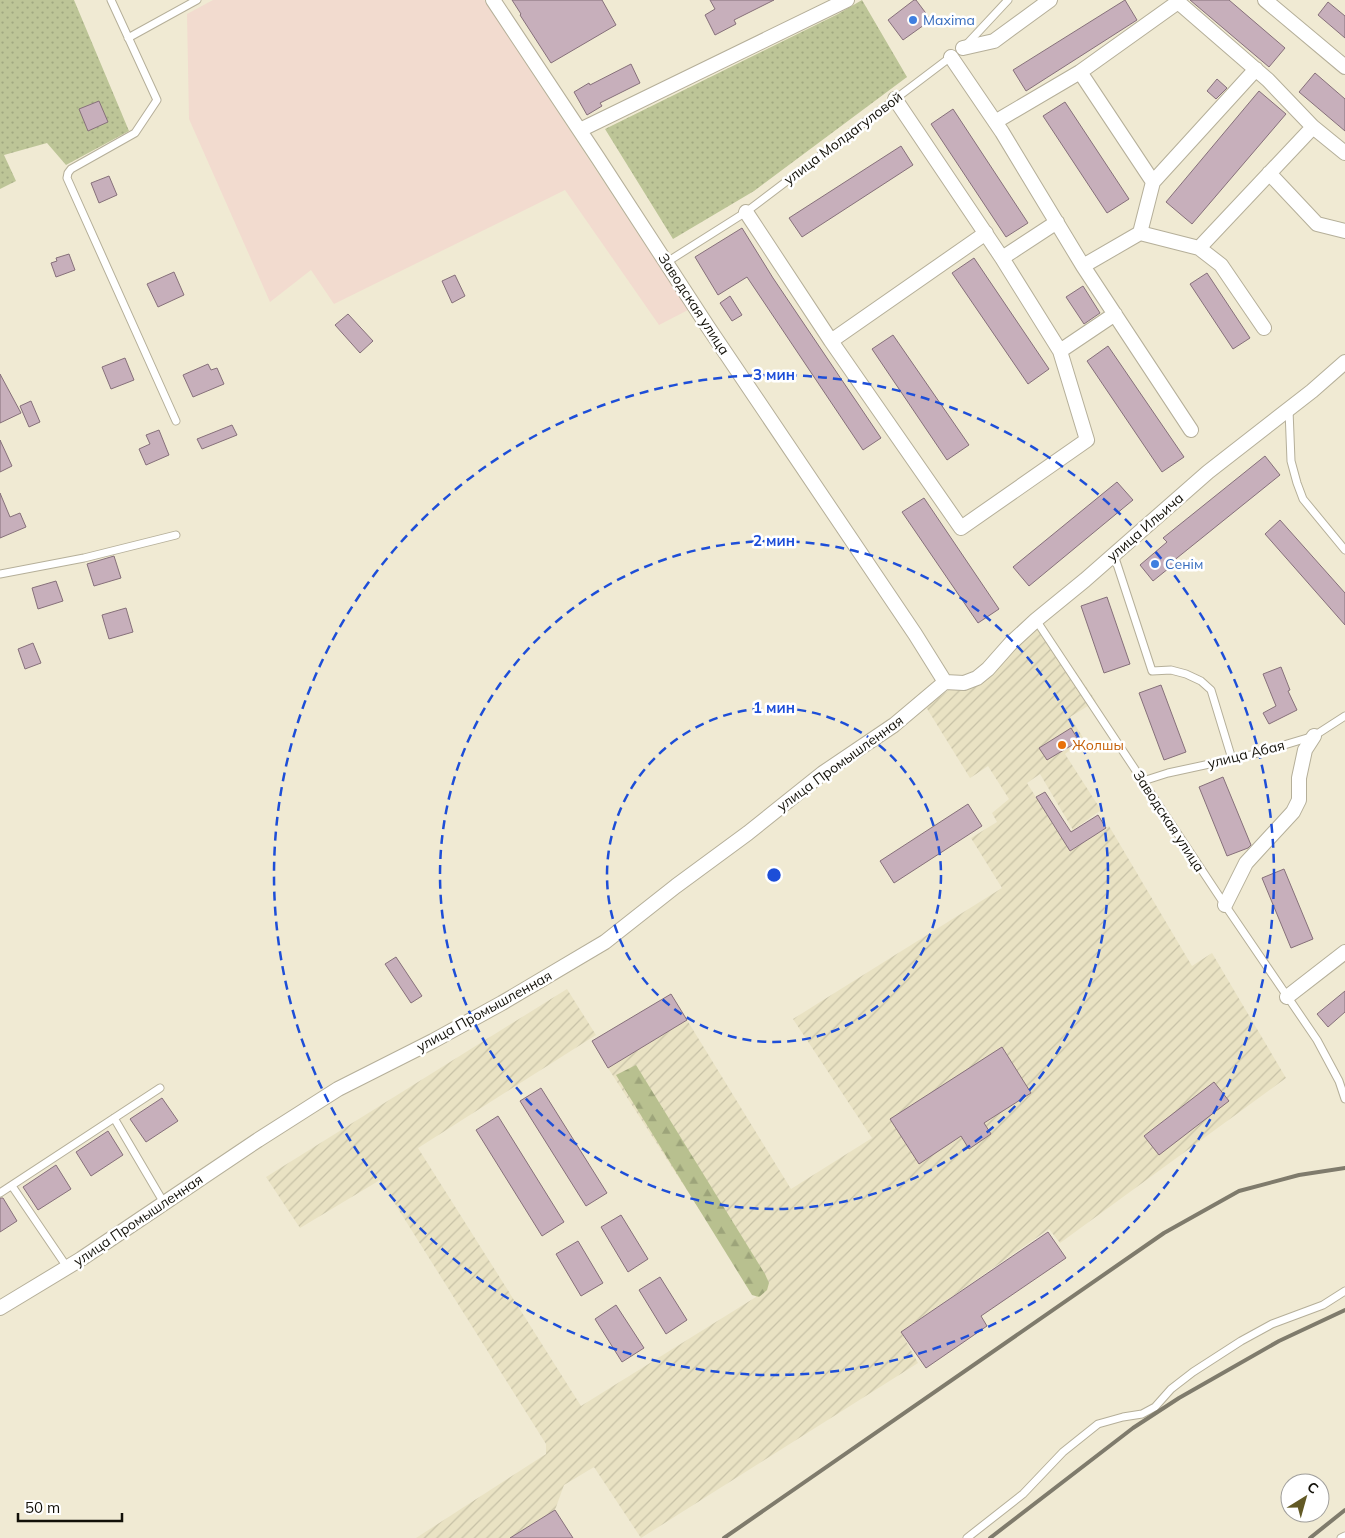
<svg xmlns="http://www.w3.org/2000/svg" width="1345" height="1538" viewBox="0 0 1345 1538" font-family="Mulish,sans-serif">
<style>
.commercial{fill:#f2dbcf}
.industrial{fill:url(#industrial-furrows)}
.grass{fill:url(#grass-dots)}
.forest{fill:url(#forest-firs)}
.building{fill:#c7afbb;stroke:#86707a}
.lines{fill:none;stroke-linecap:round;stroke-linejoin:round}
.lane-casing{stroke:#b5af99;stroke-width:9}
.street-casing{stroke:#b5af99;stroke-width:16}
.lane{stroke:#fff;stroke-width:7}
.street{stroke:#fff;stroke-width:14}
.rail{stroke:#7f7b6c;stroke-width:4}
.ring{fill:none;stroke:#1d4ed8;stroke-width:2.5;stroke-dasharray:9 6}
.shop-dot{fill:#3f7fe0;stroke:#fff;stroke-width:2}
.food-dot{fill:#e8710a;stroke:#fff;stroke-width:2}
.labels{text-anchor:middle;stroke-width:5;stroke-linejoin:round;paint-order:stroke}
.shop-label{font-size:14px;fill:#366cbe;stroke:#fff;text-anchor:start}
.street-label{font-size:14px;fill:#121008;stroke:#fff}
.food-label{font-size:14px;fill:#c56008;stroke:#fff;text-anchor:start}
.centre{fill:#1d4ed8;stroke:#fff;stroke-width:2.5}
.ring-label{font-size:15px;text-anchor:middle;font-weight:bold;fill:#1d4ed8;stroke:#fff;stroke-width:5;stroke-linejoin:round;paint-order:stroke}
</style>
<defs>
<pattern id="industrial-furrows" width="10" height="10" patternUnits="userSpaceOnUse" patternTransform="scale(1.25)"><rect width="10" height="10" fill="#e9e2c3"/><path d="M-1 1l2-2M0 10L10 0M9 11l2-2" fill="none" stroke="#c7c1a6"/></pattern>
<pattern id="grass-dots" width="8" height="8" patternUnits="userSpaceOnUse" patternTransform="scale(1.25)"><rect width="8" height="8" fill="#bdc597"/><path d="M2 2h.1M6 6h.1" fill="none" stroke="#a1a881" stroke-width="1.8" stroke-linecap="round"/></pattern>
<pattern id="forest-firs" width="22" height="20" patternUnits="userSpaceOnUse" patternTransform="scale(1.25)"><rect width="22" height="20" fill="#b8c08f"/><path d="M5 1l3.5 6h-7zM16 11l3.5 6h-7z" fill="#9da47a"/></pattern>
</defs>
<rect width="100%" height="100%" fill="#f0ead3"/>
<path class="commercial" d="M213 0H484L688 310 659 325 565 190 334 304 311 270 270 302 189 119 187 14Z"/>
<path class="industrial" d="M1041 622 1096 701 1070 717 1084 739 1065 754 1101 810 1073 830 1040 774 1027 783 1070 851 1109 826 1192 966 1212 953 1286 1078 1060 1243 1049 1229 901 1332 918 1363 641 1538 594 1467 564 1485 555 1510 510 1538H416L546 1454V1444L380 1180 300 1228 266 1177 567 989 596 1035 418 1148 581 1406 756 1297 608 1068 687 1020 791 1189 872 1138 793 1019 1002 888 971 838 997 822 992 813 1009 799 988 766 970 778 926 707 950 689 964 690 980 682Z"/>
<path class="grass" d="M0 0H74L129 131 66 165 47 143 4 155 16 181 0 189Z
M862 0 907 77 754 191 673 239 605 129 838 14Z"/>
<path class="forest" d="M636 1065 765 1274 769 1283 767 1290 759 1297 752 1295 616 1075Z"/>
<path class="building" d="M512 0H602L616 25 551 63 520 15 521 14Z
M710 0H774L734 20 736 24 715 35 705 15 715 9Z
M914 0H916L931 20 903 40 888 20Z
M1125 0 1137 20 1026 91 1013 70Z
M1190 0H1229L1285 48 1269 67Z
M1328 2 1345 16V38L1318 15Z
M631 64 640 83 600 103 602 106 587 115 574 92 589 83 590 85Z
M1315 73 1345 99V131L1299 92Z
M1217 79 1227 88 1216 99 1207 91Z
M1259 91 1286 114 1192 224 1166 202Z
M99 101 108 122 88 131 79 109Z
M1065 102 1129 199 1107 213 1043 116Z
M953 109 1028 223 1006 237 931 124Z
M901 146 913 165 802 237 789 218Z
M109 176 117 195 99 203 91 183Z
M742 228 773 278 881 438 863 450 747 277 718 295 695 257Z
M69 254 75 270 56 277 51 263 57 261 56 258Z
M974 258 1049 369 1028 384 952 273Z
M174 272 184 295 158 307 147 284Z
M1207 273 1250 338 1233 349 1190 284Z
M455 275 465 296 452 303 442 281Z
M1083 286 1100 313 1084 324 1066 297Z
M730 296 742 315 732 321 720 303Z
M348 314 373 341 360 353 335 325Z
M893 335 969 445 947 460 872 349Z
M1108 346 1184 457 1162 472 1087 361Z
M125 358 134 380 111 389 102 367Z
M208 364 211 370 217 368 224 384 193 397 183 375Z
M0 374 21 413 0 423Z
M31 401 40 422 29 427 20 406Z
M232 425 237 435 202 449 197 439Z
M159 430 169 455 146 465 139 449 150 444 146 435Z
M0 440 12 466 0 472Z
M1265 456 1280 475 1172 562 1174 564 1153 581 1140 565 1167 542 1163 538Z
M1117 482 1133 500 1029 586 1013 567Z
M0 493 10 517 20 513 26 527 0 538Z
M924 498 999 609 978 623 902 512Z
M1280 520 1345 593V625L1265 534Z
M114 556 121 578 94 586 87 564Z
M56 581 63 601 38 609 32 588Z
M1107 597 1130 664 1104 673 1081 606Z
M126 608 133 632 109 639 102 615Z
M33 643 41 663 25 669 18 649Z
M1281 667 1290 690 1288 691 1297 710 1269 724 1263 713 1276 706 1263 674Z
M1161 685 1186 752 1164 760 1139 693Z
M1071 728 1079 741 1047 760 1039 748Z
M1223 777 1251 845 1248 848 1227 856 1199 787Z
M1045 792 1071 832 1098 815 1106 828 1070 851 1036 797Z
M968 804 982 826 894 883 880 861Z
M1284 869 1313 939 1291 948 1262 878Z
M396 957 422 996 411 1003 385 964Z
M1345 991V1012L1328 1027 1317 1014Z
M671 994 687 1020 608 1068 592 1041Z
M1002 1047 1031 1093 984 1123 991 1134 969 1149 961 1136 919 1164 890 1119Z
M1214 1082 1229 1101 1159 1155 1144 1136Z
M541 1088 607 1193 586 1206 520 1101Z
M162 1098 178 1121 146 1142 130 1119Z
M498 1116 564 1222 542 1236 476 1130Z
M108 1131 123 1155 91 1176 76 1152Z
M56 1165 71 1189 38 1210 23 1187Z
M0 1198H3L17 1221 0 1232Z
M621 1215 648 1259 628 1272 601 1227Z
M1048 1232 1066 1258 981 1316 987 1326 926 1368 901 1332Z
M578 1241 603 1283 581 1296 556 1254Z
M660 1277 687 1320 666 1334 639 1290Z
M616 1305 644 1348 622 1362 595 1319Z
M555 1510 573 1538H510Z"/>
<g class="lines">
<g class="lane-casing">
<path id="lane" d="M111 0 157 100 135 133 71 169 68 173 67 178 176 421
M128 38 197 0
M966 45 1008 0
M667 262 746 212 952 56
M1289 410 1291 461 1297 483 1303 499 1345 550
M1114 555 1152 671 1171 670 1186 674 1201 681 1211 690 1232 759
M0 574 84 558 176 535
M1036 620 1225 905 1317 1040 1339 1081 1345 1099
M1143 781 1168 773 1251 755 1314 736 1345 716
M114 1118 164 1203
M12 1186 67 1267
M0 1193 160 1088
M967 1538 1023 1494 1063 1452 1098 1424 1123 1417 1142 1414 1155 1407 1171 1389 1193 1372 1241 1341 1272 1324 1323 1305 1345 1291
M1341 1538 1345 1536"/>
</g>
<g class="street-casing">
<path id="street" d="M493 0 598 158 708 327 915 634 945 682
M1265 0 1345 67
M963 48 994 41 1050 0
M951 57 1002 132 1083 266 1191 430
M1080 72 1153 182
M895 99 1002 258
M995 122 1080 72 1178 2 1268 80 1313 127 1345 153
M580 130 847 0
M1269 173 1317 224 1345 231
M746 212 831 341 961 528 1087 440 1060 351 1002 258 1057 222
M1140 233 1153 182 1256 69
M1199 248 1221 265 1264 328
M1083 266 1140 233 1199 248 1313 127
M831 341 986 233
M1060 351 1115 314
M945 682 964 683 977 678 988 669 1011 643 1036 620 1085 580 1208 472 1312 391 1345 362
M1225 905 1246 863 1293 812 1299 800V778L1305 750 1314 736
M1287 997 1345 952
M0 1308 81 1259 258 1140 338 1089 433 1041 502 1003 605 942 676 886 748 833 823 773 894 725 945 682"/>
</g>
<use href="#lane" class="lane"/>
<use href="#street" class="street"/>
<path class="rail" d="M724 1538 1164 1233 1239 1191 1299 1175 1345 1168
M990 1538 1133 1428 1179 1398 1279 1341 1345 1310
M1310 1538 1345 1510"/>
</g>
<g class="ring">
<circle cx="774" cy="875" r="167"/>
<circle cx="774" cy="875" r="334"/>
<circle cx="774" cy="875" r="500"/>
</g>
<g class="shop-dot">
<circle cx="913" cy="20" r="5"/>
<circle cx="1155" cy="564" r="5"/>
</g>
<circle class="food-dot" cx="1062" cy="745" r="5"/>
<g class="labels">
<g class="shop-label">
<text x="923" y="25">Maxima</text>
<text x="1165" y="569">Сенiм</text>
</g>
<g class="street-label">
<text transform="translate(843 138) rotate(-37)" y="5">улица Молдагуловой</text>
<text transform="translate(694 304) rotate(57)" y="5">Заводская улица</text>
<text transform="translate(1145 527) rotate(-41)" y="5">улица Ильича</text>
<text transform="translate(1246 754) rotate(-14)" y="5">улица Абая</text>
<text transform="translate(840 763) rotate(-36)" y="5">улица Промышленная</text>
<text transform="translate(1169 821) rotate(57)" y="5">Заводская улица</text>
<text transform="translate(484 1011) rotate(-29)" y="5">улица Промышленная</text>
<text transform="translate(138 1220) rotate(-34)" y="5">улица Промышленная</text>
</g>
<g class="food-label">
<text x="1072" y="750">Жолшы</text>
</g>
</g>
<circle cx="774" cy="875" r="8" class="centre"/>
<g class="ring-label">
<text x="774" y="380">3 мин</text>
<text x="774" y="546">2 мин</text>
<text x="774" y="713">1 мин</text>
</g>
<g transform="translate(1305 1498) rotate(37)"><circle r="24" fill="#ffffff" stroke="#a09f9c"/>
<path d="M0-4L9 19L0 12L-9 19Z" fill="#625925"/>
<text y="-8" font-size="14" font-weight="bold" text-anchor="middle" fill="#121008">С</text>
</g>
<path d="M18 1513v8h104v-8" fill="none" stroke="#121008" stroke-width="2.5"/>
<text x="25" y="1513" font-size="15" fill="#121008" stroke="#ffffff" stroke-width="4" paint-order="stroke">50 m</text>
</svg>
